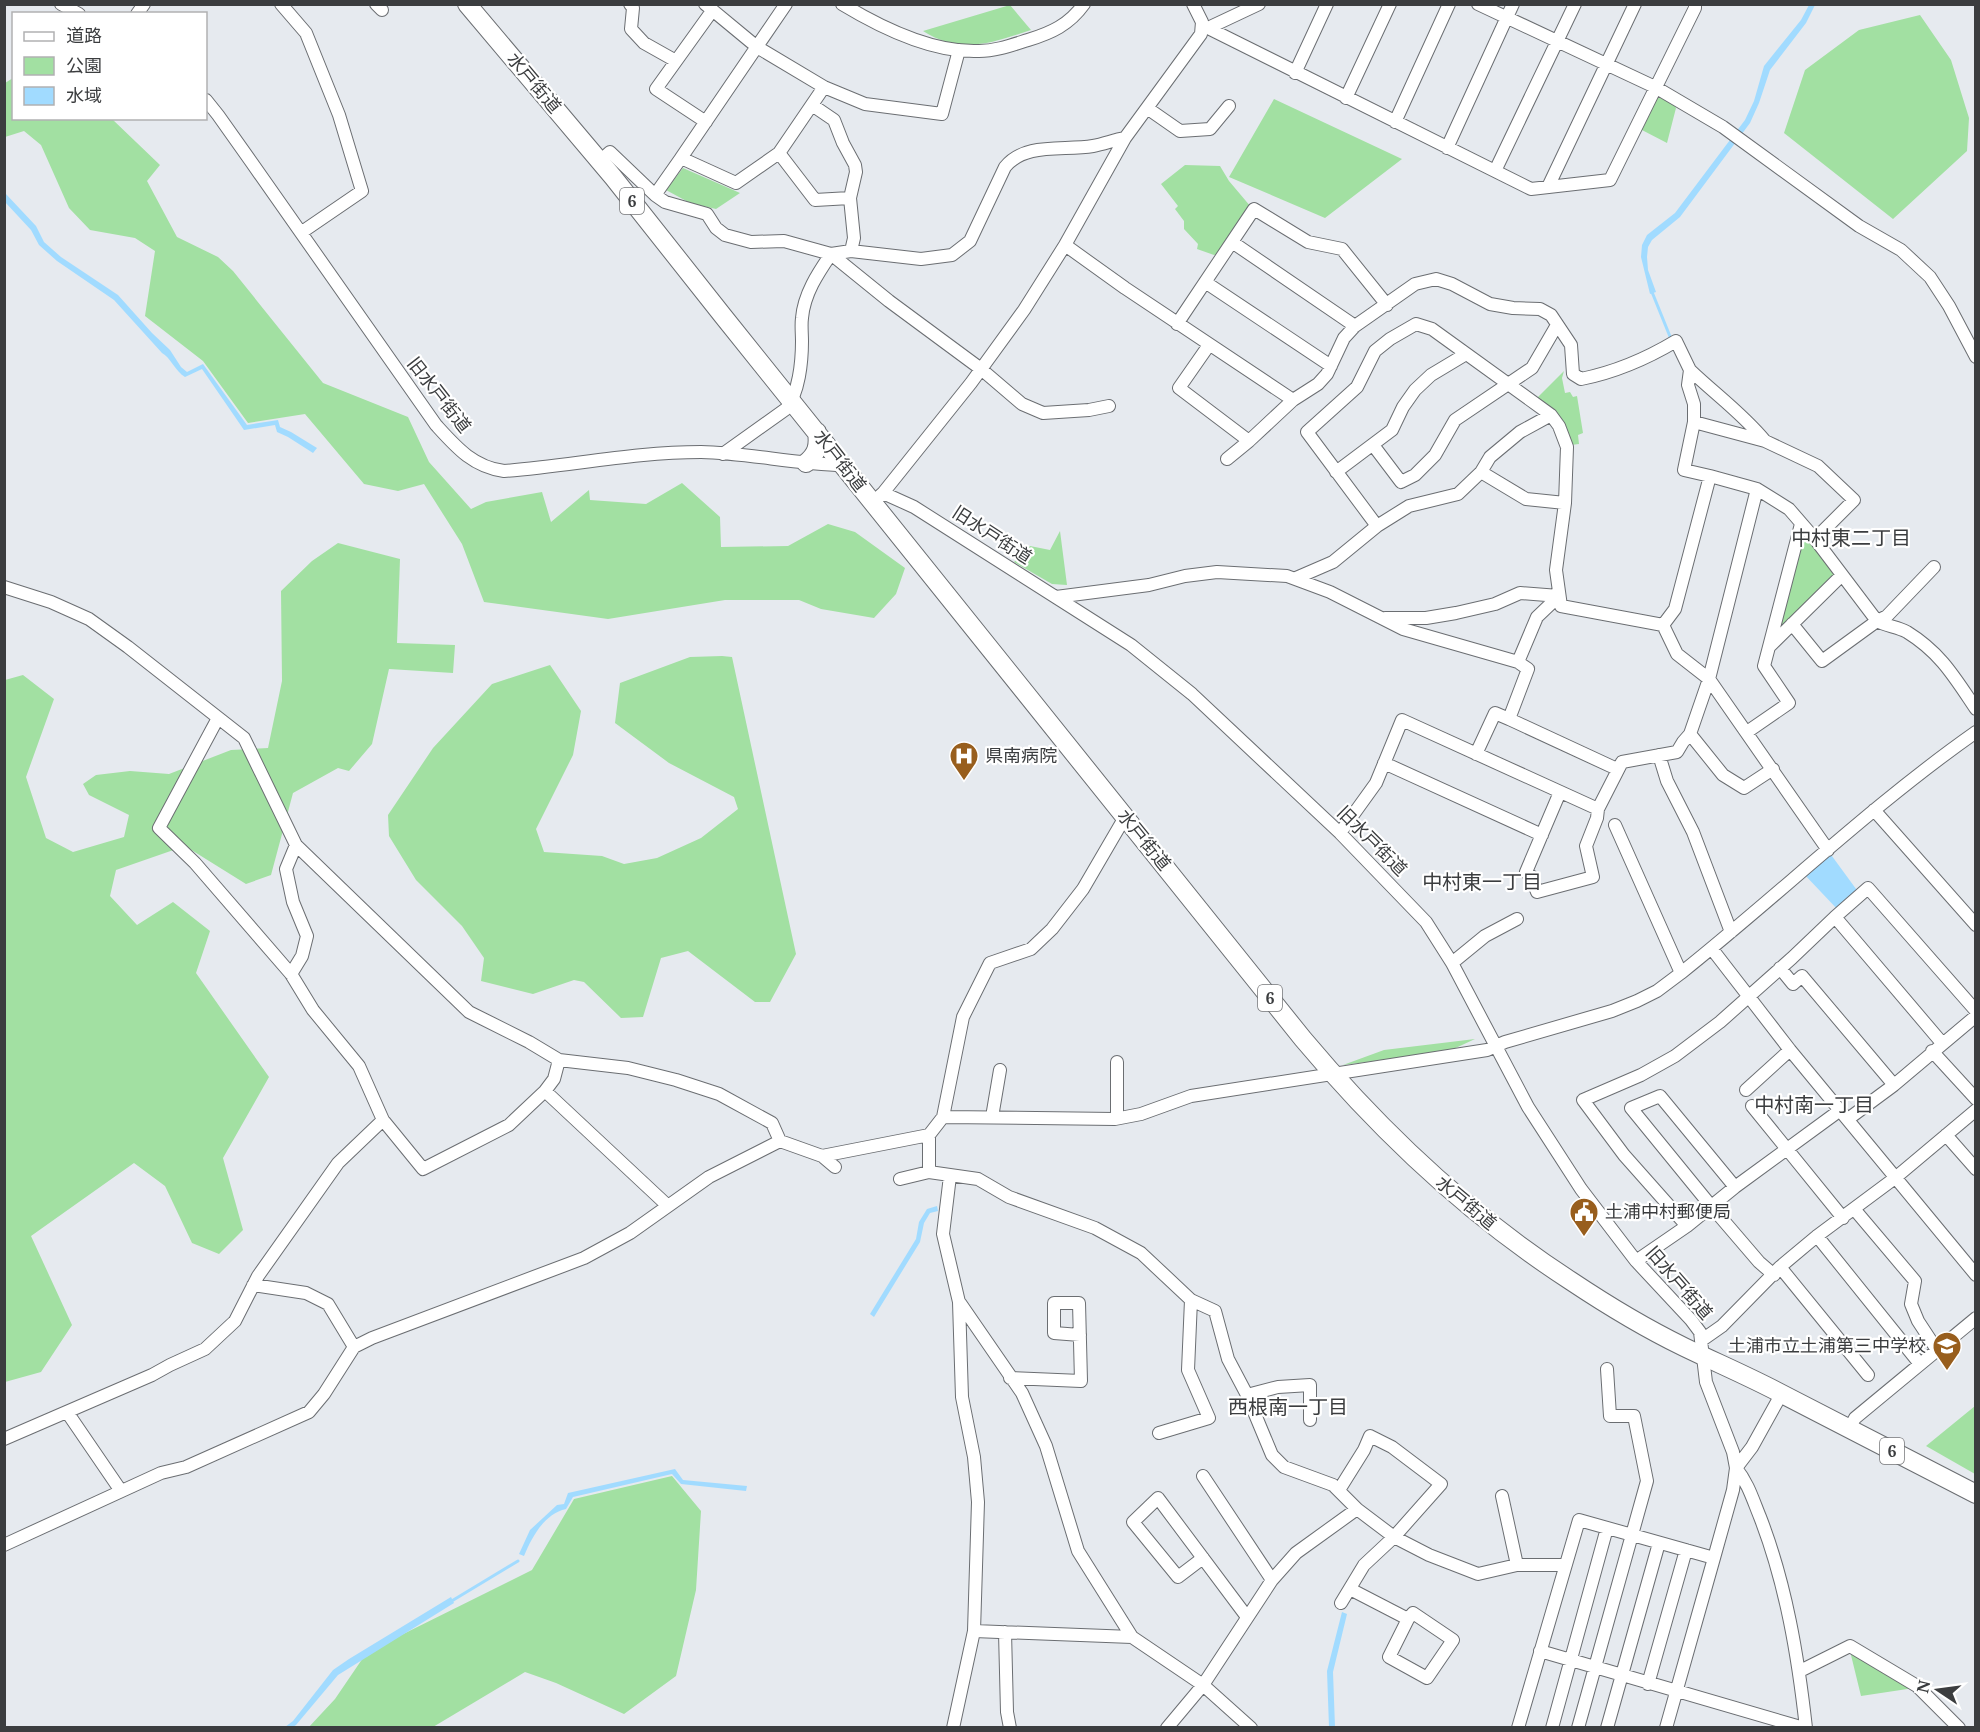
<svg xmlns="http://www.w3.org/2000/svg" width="1980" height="1732" viewBox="0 0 1980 1732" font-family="'Noto Serif','Noto Sans JP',serif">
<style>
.green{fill:#a2e0a2}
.water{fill:#a1dbff}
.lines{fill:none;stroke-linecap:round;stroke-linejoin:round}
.stream{stroke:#a1dbff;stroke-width:3}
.minor-casing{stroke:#6b6e72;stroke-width:14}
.highway-casing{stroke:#6b6e72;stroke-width:20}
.minor{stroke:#fff;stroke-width:12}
.highway{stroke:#fff;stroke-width:18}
.labels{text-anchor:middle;stroke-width:4.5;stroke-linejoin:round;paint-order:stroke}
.shield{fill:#fff;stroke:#767779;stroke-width:1.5}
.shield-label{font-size:16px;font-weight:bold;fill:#3b3d3f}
.street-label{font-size:18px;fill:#3b3d3f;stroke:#fff}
.poi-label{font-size:18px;fill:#3b3d3f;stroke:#fff;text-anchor:start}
.neighbourhood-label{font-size:20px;fill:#3b3d3f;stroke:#fff}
</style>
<rect width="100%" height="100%" fill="#e6eaef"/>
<path class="green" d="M1010 5 1031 30C992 43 961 55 923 31Z
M1920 15 1951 60 1969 118 1967 151 1893 219 1784 133 1805 70 1859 30Z
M13 78 14 118 112 119 160 165 147 181 177 237 218 257 233 271 323 383 408 417 429 462 471 509 486 502 542 492 551 522 589 490 590 500 646 504 682 483 720 517 721 547 788 546 828 524 855 532 905 568 896 594 874 618 821 609 799 600H725L608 619 484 602 462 544 424 484 398 491 364 484 305 414 248 423 203 361 145 316 155 251 135 238 90 230 69 208 41 145 24 131 5 137V83Z
M1656 91 1671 100 1676 108 1667 143 1640 129Z
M1274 99 1402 159 1325 218 1229 177Z
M1185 165 1220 166 1229 181 1251 207 1221 254 1214 255 1197 249 1198 244 1184 229V221L1175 209 1178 206 1161 184Z
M683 168 740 193 716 209 690 203 666 190Z
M1564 371 1562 378 1565 393 1570 392 1573 397 1577 396 1583 433 1578 435 1579 444 1571 445 1535 400Z
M1802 528 1838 574 1773 641Z
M1060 531 1067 585 1052 584 1014 562 1030 546 1050 550Z
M338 543 400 559 397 643 455 645 453 673 389 669 372 744 349 771 338 768 293 793 271 875 246 884 185 846 116 870 110 896 137 925 173 902 210 931 196 973 269 1077 223 1158 243 1230 219 1254 192 1243 165 1186 134 1163 31 1236 72 1325 41 1372 5 1382V680L23 675 54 699 26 777 46 838 73 852 124 837 129 815 89 795 83 784 96 775 130 771 169 774 231 750 268 748 282 681 281 591 312 561Z
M722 656 732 657 796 954 770 1002H755L688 951 661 958 643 1017 621 1018 584 982 574 980 533 994 481 981 484 958 462 926 416 880 389 836 388 815 433 748 492 684 550 665 581 711 573 755 536 829 544 852 602 856 624 864 657 858 701 838 738 809 734 797 669 763 615 723 620 683 690 657Z
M1475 1039 1447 1052 1343 1065 1384 1050Z
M1975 1406V1474L1926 1446Z
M672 1476 701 1511 696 1590 676 1676 624 1714 556 1683 525 1672 433 1727 308 1728 335 1699 367 1652 532 1570 574 1499Z
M1850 1651 1914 1688 1861 1696Z"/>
<path class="water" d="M1809 5H1815L1806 23 1770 70 1759 103 1750 123 1680 217 1652 240 1648 247 1647 257 1648 270 1656 292 1650 294 1641 257 1642 245 1647 235 1675 213 1745 120 1754 101 1764 66 1801 20Z
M5 193 36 226 44 242 61 257 118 295 152 333 170 350 181 367 187 372 203 364 247 425 278 420 280 427 291 432 317 448 313 453 288 437 277 432 275 425 244 430 202 369 185 377C175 371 170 357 162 353L114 300 57 261 39 245 31 230 5 202Z
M1829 852 1859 893 1839 911 1803 873Z
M937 1206 938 1211 930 1213 924 1223 920 1242 874 1317 870 1314 916 1239 919 1222 927 1209Z
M675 1469 683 1480 747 1486 746 1491 681 1484 672 1474 573 1497 566 1509C544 1514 532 1537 524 1556L519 1554 530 1530 557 1505 564 1504 568 1493Z
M451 1597 454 1603 338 1675 296 1725 293 1727H285L293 1721 333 1670 349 1659Z
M1342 1612 1347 1614 1333 1672 1335 1727H1329L1327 1671Z"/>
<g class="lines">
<path class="stream" d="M1652 292 1671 339
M450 1602 518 1561"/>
<g class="minor-casing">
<path id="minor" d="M61 4 79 14
M281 4 306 33 339 115 362 191 302 232
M376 4 382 10
M630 4 633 8 631 29 644 43 676 61
M705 4 757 47 824 87 865 104 942 114 959 50
M786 4 681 158 736 183 779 153 824 87
M842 4C880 27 933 53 979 51 996 51 1012 45 1028 40 1051 33 1069 25 1084 4
M1478 4 1655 87 1723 127 1859 226 1901 250 1930 277 1949 306 1976 357
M137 14 144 4
M1204 28H1208L1259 4
M1208 28 1531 189 1610 180 1695 8V4
M1295 73 1327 4
M1346 98 1390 4
M206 100 218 115 252 163 436 425C456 447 473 467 504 471 569 466 635 452 701 452 748 453 795 464 843 465
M812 105 834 120 843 143 855 165 856 172 850 198 854 238 851 251
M1147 108 1180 131 1210 129 1229 106
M706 122 656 89 712 11
M1395 122 1449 4
M1447 148 1513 4
M779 153 815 200 850 198
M600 161 610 152 655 195 665 202 707 214 716 228 725 235 751 242 784 241 831 254 889 301 981 369 1022 404 1043 413 1089 410 1109 406
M1495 171 1575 4
M1548 187 1635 4
M655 195 681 158
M1232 242 1355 326
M1065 245 1125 288 1293 400
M1205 282 1331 366
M1177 324 1254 209 1308 242 1342 249 1387 305
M1209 345 1179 388 1249 441 1293 400 1318 384 1327 374 1344 338 1355 326 1415 284 1436 279 1452 284 1490 304 1513 308 1540 309 1551 315 1571 345 1573 374 1581 379C1616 372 1646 359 1676 341L1690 370 1688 385 1694 404V422L1684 470 1710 476
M1690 370C1715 394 1743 414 1765 441
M1551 415 1520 432 1490 457 1481 472 1458 494 1409 506 1377 526 1307 432 1357 387 1375 351 1390 339 1416 324 1432 329 1551 415 1559 426 1567 447 1565 503 1556 570 1561 606 1663 625 1677 654 1709 679 1828 850
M1694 422 1765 441 1818 466 1854 500 1815 539
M1373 445 1401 482 1415 475 1435 455 1455 420 1532 368 1557 325
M723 454 786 409C799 393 802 362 802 341 802 334 801 325 802 318 804 294 818 273 831 254L851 251 921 259 952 255 970 241 1005 167C1025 142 1063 151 1093 146 1104 144 1114 140 1125 138
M1227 459 1249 441
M1336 472 1392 430 1403 407 1415 390 1431 375 1466 354
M1481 472 1526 499 1565 503
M883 493 971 383 1024 310 1065 245 1125 138 1201 34 1202 22 1193 4
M873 502 883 493 914 507 1131 645 1192 694 1340 833 1426 922 1452 963 1528 1107 1581 1189 1636 1261 1691 1320 1700 1332 1706 1382 1733 1452 1736 1468 1733 1490 1714 1558 1666 1728
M1296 578 1333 562 1377 526
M4 587 51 602 89 619 128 647 244 738 296 845 469 1012 529 1042 559 1060 628 1068 676 1080 719 1094 772 1123 780 1141 822 1156 835 1167
M1056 597 1149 585 1185 576 1217 572 1287 576 1330 592 1403 629 1518 662
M1385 618H1426L1456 613 1495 604 1520 593 1559 596
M1792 624 1822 661 1877 621 1887 616 1934 567
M1663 625 1675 609 1710 476 1757 489 1789 509 1815 539 1877 621C1886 626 1898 627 1907 632 1941 653 1955 678 1976 709
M1770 646 1842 575
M218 718 159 828 195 863 291 974 313 1010 359 1066 383 1120 423 1169 509 1125 545 1091 554 1079 559 1060
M1509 719 1617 769
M1747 732 1789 703 1764 666 1801 524
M1690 734 1723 775 1744 788 1773 769
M1476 754 1495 713 1509 719 1528 669 1518 662 1537 617 1559 596
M1659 755 1667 781 1693 832 1731 932
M1384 763 1542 835
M1560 792 1526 872 1531 876 1537 892 1593 877 1586 846 1597 818 1598 809 1622 762 1677 752 1683 742 1690 734 1709 679 1757 489
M1874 810 1976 925
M1615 825 1681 973
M1340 833 1376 783 1402 720 1598 809
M1835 917 1868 888 1976 1011
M1712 949 1790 1050 1976 1275
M1452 963 1485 936 1517 919
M1780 968 1793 984 1802 976 1894 1085
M291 974 302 956 307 936 293 902 286 869 296 845
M1932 1051 1976 1099
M1746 1090 1790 1050
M545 1091 668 1206
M1752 1106 1843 1218
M1839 1111 1735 1187 1687 1226 1624 1155 1583 1100 1641 1075 1675 1056 1720 1022 1792 958 1835 917 1942 1043
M943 1117 963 1017 990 963 1031 949 1052 929 1083 889 1125 817
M992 1117 1000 1070
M1117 1118V1062
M1848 1119 1894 1085 1976 1016
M929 1135V1172
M1946 1135 1976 1169
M822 1156 929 1135 943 1117 1115 1119 1141 1114 1191 1096 1487 1050 1505 1042 1612 1011 1637 1001 1657 991 1681 973C1780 894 1872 805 1976 732
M950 1176 943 1234 959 1302 962 1397 974 1457 978 1502 974 1631 953 1728
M900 1179 929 1172 978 1179 1009 1197 1095 1228 1141 1253 1191 1300 1215 1311 1228 1359 1247 1395 1272 1455 1284 1467 1333 1485 1357 1509 1394 1537 1429 1555 1478 1574 1517 1565H1564
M1735 1187 1660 1096 1631 1108 1711 1206 1759 1262 1774 1275
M1855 1210 1915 1281 1911 1304 1918 1321 1937 1350
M1817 1236 1920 1364
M1636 1261 1687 1226
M1780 1267 1868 1375
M253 1285 306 1293 328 1304 354 1347
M960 1303 1022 1393 1046 1446 1078 1551 1132 1637 1203 1685 1251 1728
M1702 1340 1722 1326 1780 1267 1817 1236 1895 1178 1976 1110
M1010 1378 1081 1381 1079 1303H1054V1333L1080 1335
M1247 1395 1278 1387 1310 1385V1420
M67 1412 121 1491
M1849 1429 1855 1418 1976 1318
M1159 1433 1209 1418 1188 1370 1191 1300
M4 1439 152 1375 170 1365 205 1349 235 1321 258 1276 338 1163 383 1120
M1736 1468C1748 1483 1753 1500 1760 1517 1786 1584 1798 1656 1806 1728
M1736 1468 1752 1447 1782 1393
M1203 1476 1272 1580
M1339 1490 1364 1450 1370 1436 1392 1447 1441 1484 1394 1537 1364 1565 1341 1603
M1502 1496 1517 1565
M4 1545 161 1473 186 1467 309 1412 324 1394 354 1347 372 1338 584 1258 630 1233 709 1177 780 1141
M1203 1558 1178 1577 1133 1522 1158 1498 1247 1617
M1350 1589 1408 1619 1413 1613 1453 1640 1427 1678 1389 1657 1408 1619
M974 1631 1132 1637
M1005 1632 1007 1712 1010 1728
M1540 1651 1804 1728
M1800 1671 1850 1646 1917 1686 1959 1728
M1648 1684 1686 1550
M1167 1728 1203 1685 1272 1580 1296 1553 1357 1509
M1518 1728 1579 1520 1714 1558
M1552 1728 1607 1528
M1578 1728 1647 1481 1634 1416H1610L1607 1369
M1607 1728 1659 1543"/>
</g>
<g class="highway-casing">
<path id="highway" d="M467 4 613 177 723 316 1303 1039C1381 1132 1469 1215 1571 1281 1607 1305 1645 1328 1684 1347 1717 1363 1750 1377 1782 1394 1847 1427 1911 1461 1976 1494
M806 463C817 454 819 446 817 432"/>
</g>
<use href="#minor" class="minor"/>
<use href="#highway" class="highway"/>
</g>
<defs>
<g id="hospital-pin" transform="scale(1.5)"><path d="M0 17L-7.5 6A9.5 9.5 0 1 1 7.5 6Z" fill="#985e1d" stroke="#fff"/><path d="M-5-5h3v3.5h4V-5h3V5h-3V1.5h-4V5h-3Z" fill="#fff"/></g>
<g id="civic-pin" transform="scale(1.5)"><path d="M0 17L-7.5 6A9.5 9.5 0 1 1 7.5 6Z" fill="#985e1d" stroke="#fff"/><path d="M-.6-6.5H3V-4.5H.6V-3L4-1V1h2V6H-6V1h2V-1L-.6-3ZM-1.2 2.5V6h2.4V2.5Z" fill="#fff"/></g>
<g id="school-pin" transform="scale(1.5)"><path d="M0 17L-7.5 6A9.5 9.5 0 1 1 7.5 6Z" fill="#985e1d" stroke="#fff"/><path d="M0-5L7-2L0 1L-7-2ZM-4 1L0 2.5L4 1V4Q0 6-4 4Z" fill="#fff"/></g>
</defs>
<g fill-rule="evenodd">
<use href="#hospital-pin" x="964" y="756"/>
<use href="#civic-pin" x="1584" y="1212"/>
<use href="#school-pin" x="1947" y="1346"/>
</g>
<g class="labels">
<g class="shield">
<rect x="620" y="188" width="24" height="26" rx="4.5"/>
<rect x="1258" y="985" width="24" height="26" rx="4.5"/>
<rect x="1880" y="1438" width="24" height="26" rx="4.5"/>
</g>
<g class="shield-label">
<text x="632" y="207">6</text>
<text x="1270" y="1004">6</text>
<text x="1892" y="1457">6</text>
</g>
<g class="street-label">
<text transform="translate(534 83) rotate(50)" y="6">水戸街道</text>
<text transform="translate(439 395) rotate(52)" y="6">旧水戸街道</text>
<text transform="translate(840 461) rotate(52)" y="6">水戸街道</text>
<text transform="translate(992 535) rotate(33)" y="6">旧水戸街道</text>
<text transform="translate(1144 840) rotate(51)" y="6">水戸街道</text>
<text transform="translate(1372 841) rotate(45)" y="6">旧水戸街道</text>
<text transform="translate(1466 1203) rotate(40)" y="6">水戸街道</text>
<text transform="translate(1679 1283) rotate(49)" y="6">旧水戸街道</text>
</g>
<g class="poi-label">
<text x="985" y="762">県南病院</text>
<text x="1605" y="1218">土浦中村郵便局</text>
<text x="1926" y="1352" text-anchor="end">土浦市立土浦第三中学校</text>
</g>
<g class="neighbourhood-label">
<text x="1851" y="545">中村東二丁目</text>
<text x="1482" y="889">中村東一丁目</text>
<text x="1814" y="1112">中村南一丁目</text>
<text x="1288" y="1414">西根南一丁目</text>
</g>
</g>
<rect width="1980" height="1732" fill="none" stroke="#3b3d3f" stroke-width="12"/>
<rect x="12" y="12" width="195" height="108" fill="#ffffff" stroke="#b1b1b2" stroke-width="1.5"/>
<rect x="24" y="32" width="30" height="9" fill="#ffffff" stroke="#b1b1b2" stroke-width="1.5"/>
<text x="66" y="42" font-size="18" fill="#3b3d3f">道路</text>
<rect x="24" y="57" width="30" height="18" fill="#a2e0a2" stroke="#b1b1b2" stroke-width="1.5"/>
<text x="66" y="72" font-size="18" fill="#3b3d3f">公園</text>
<rect x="24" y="87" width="30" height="18" fill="#a1dbff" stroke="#b1b1b2" stroke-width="1.5"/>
<text x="66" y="102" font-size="18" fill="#3b3d3f">水域</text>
<g transform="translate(1938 1690) rotate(283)" stroke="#ffffff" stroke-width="4.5" paint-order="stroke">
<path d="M0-4.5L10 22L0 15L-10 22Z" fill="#3b3d3f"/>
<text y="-9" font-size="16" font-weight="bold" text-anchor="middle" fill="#3b3d3f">N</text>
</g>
</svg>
